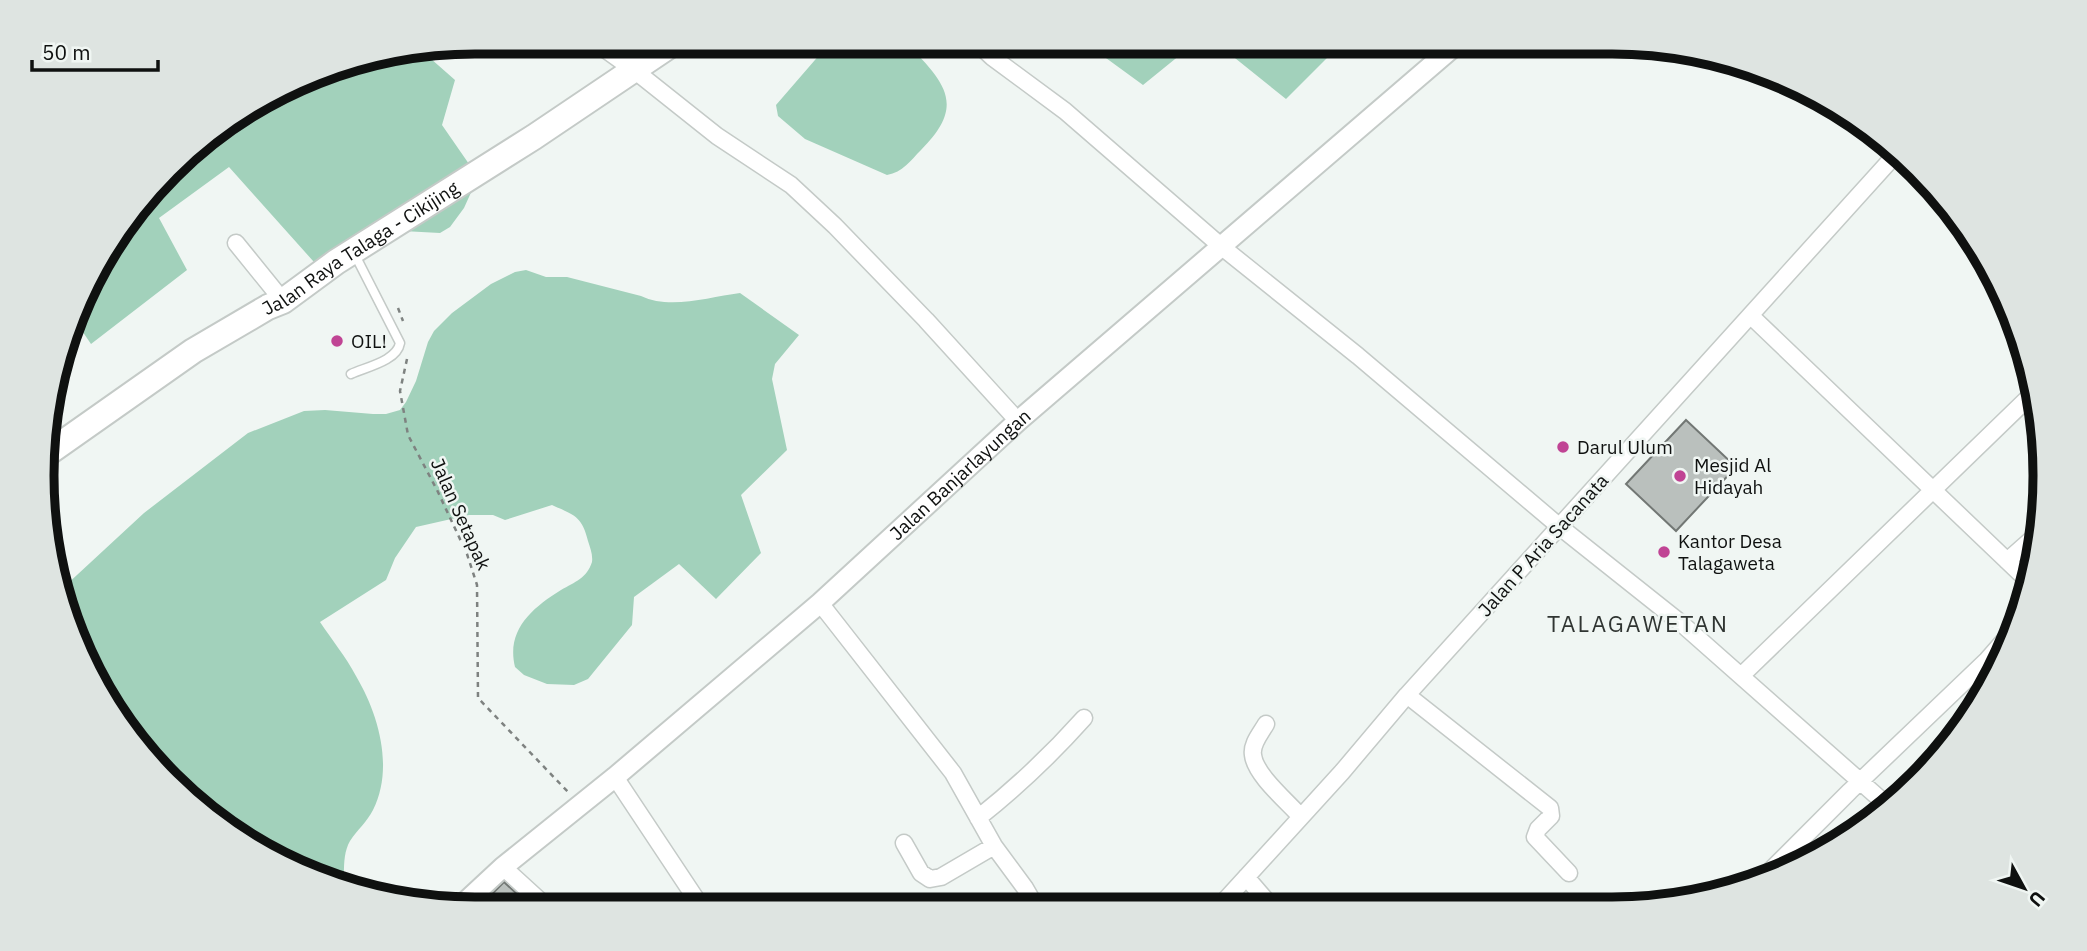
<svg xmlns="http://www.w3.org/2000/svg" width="2087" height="951" viewBox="0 0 2087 951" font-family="'IBM Plex Sans',sans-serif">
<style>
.forest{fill:#a2d1bb}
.building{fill:#bac0bd;stroke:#727774;stroke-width:2}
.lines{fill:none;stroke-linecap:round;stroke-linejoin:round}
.service-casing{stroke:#c4cac7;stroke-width:11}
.minor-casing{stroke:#c4cac7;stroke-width:19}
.tertiary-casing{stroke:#c4cac7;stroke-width:23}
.primary-casing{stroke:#c4cac7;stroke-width:28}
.path{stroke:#7e8280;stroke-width:2.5;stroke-dasharray:5 5;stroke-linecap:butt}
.service{stroke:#fff;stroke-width:8}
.minor{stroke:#fff;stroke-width:16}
.tertiary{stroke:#fff;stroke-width:19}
.primary{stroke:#fff;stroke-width:24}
.poi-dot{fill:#c04494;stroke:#f0f6f3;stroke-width:2.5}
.labels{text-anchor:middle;stroke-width:5;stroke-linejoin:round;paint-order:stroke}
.street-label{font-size:19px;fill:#0f1110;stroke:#f0f6f3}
.poi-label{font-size:19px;fill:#0f1110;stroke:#f0f6f3;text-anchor:start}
.quarter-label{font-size:23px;letter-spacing:2px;fill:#303532;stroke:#f0f6f3}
.rim{fill:none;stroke:#0f1110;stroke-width:9}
</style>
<rect width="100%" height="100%" fill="#f0f6f3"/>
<path class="forest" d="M846 42H906C943 82 968 103 921 150 910 161 903 172 887 175L805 139 778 116 776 105 821 53Z
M1084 42H1196L1143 85Z
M1215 42H1329L1336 49 1286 99Z
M422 51 455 80 442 125 478 177 464 208 450 227 440 233 384 230 322 271 229 167 159 218 187 270 91 344 76 322 100 259 190 149 336 65Z
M526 270 546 277H567L641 296C670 310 709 297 740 293L799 335 775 364 772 379 787 450 741 495 761 553 716 599 679 564 634 597 632 625 588 679 574 685 547 684 524 675 515 667C506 630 532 608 561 590 575 582 587 578 592 562 593 555 590 547 588 541 582 516 574 515 552 505L505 520 493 515H469L416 527 395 558 386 580 320 622C332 640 346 657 356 676 379 715 394 768 373 810 367 822 357 830 350 841 343 853 344 869 344 883L310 876 189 801 100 692 64 587 144 513 248 433 304 411 325 410 373 414H386L400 410 406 402 416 381 428 342 434 331 452 313 491 284 515 272Z"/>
<path class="building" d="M1686 420 1736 467 1676 531 1626 484Z
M504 882 533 909H504L491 895Z"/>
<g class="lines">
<g class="service-casing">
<path id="service" d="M351 374C366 367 397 361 400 343L354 253"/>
</g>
<g class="minor-casing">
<path id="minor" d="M595 42 634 70 717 136 791 185 835 226 926 320 1018 421
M976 42 992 57 1065 111 1222 247 1358 356 1560 527 1682 624 1888 806
M236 243 283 301
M1751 316 2025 578
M2007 561 2033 538
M820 603 953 773 994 846 1025 888 1036 907
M1742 675 2029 397
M1407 695 1550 808 1551 816 1538 829 1535 837 1569 873
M1266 724C1261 733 1251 744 1253 755 1255 775 1288 802 1301 817
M615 777 702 908
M978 818C1017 787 1051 755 1084 718
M904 843 921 873 930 879 941 877 994 846
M503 867 549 909
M1246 877 1271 906
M1760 881 1850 791 1987 660 2015 628
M1219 907 1342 772 1407 695 1896 154"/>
</g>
<g class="tertiary-casing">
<g id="tertiary">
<path id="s1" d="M461 906 503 867 615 777 820 603 1018 421 1459 42"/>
</g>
</g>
<g class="primary-casing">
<g id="primary">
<path id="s2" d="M48 453 193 351 268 307 283 301 336 262 534 137 675 42"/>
</g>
</g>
<path class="path" d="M398 308 403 321
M407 359 400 391 408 435 437 490 467 554 477 585 478 698 569 793"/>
<use href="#service" class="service"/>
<use href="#minor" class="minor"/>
<use href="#tertiary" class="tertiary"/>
<use href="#primary" class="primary"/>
</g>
<g class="poi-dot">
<circle cx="337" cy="341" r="7"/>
<circle cx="1563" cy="447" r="7"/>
<circle cx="1680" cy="476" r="7"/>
<circle cx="1664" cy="552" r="7"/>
</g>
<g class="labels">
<g class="street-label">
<text dy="7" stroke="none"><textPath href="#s2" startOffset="374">Jalan Raya Talaga - Cikijing</textPath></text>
<text dy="7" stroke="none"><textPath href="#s1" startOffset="660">Jalan Banjarlayungan</textPath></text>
<text transform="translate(461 514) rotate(66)" y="7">Jalan Setapak</text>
<text transform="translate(1543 545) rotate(-48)" y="7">Jalan P Aria Sacanata</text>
</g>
<g class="poi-label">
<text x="351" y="348">OIL!</text>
<text x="1577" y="454">Darul Ulum</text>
<text x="1694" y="472">Mesjid Al<tspan x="1694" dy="22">Hidayah</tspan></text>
<text x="1678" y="548">Kantor Desa<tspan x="1678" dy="22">Talagaweta</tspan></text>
</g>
<g class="quarter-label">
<text x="1638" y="632">TALAGAWETAN</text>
</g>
</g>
<path d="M0 0H2087V951H0ZM475 54H1612A421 421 0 0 1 2033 475V476A421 421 0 0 1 1612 897H475A421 421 0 0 1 54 476V475A421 421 0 0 1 475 54Z" fill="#dee4e1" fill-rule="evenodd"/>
<path class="rim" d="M475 54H1612A421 421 0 0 1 2033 475V476A421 421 0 0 1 1612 897H475A421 421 0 0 1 54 476V475A421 421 0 0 1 475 54Z"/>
<g transform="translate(2024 888) rotate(130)" stroke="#f0f6f3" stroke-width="5" paint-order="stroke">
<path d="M0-5L12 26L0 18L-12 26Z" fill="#0f1110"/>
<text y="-10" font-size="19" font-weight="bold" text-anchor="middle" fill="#0f1110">U</text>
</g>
<path d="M32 60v10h126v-10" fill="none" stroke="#0f1110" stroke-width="3.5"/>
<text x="42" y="60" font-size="21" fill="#0f1110" stroke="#f0f6f3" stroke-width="5" paint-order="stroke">50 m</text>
</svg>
